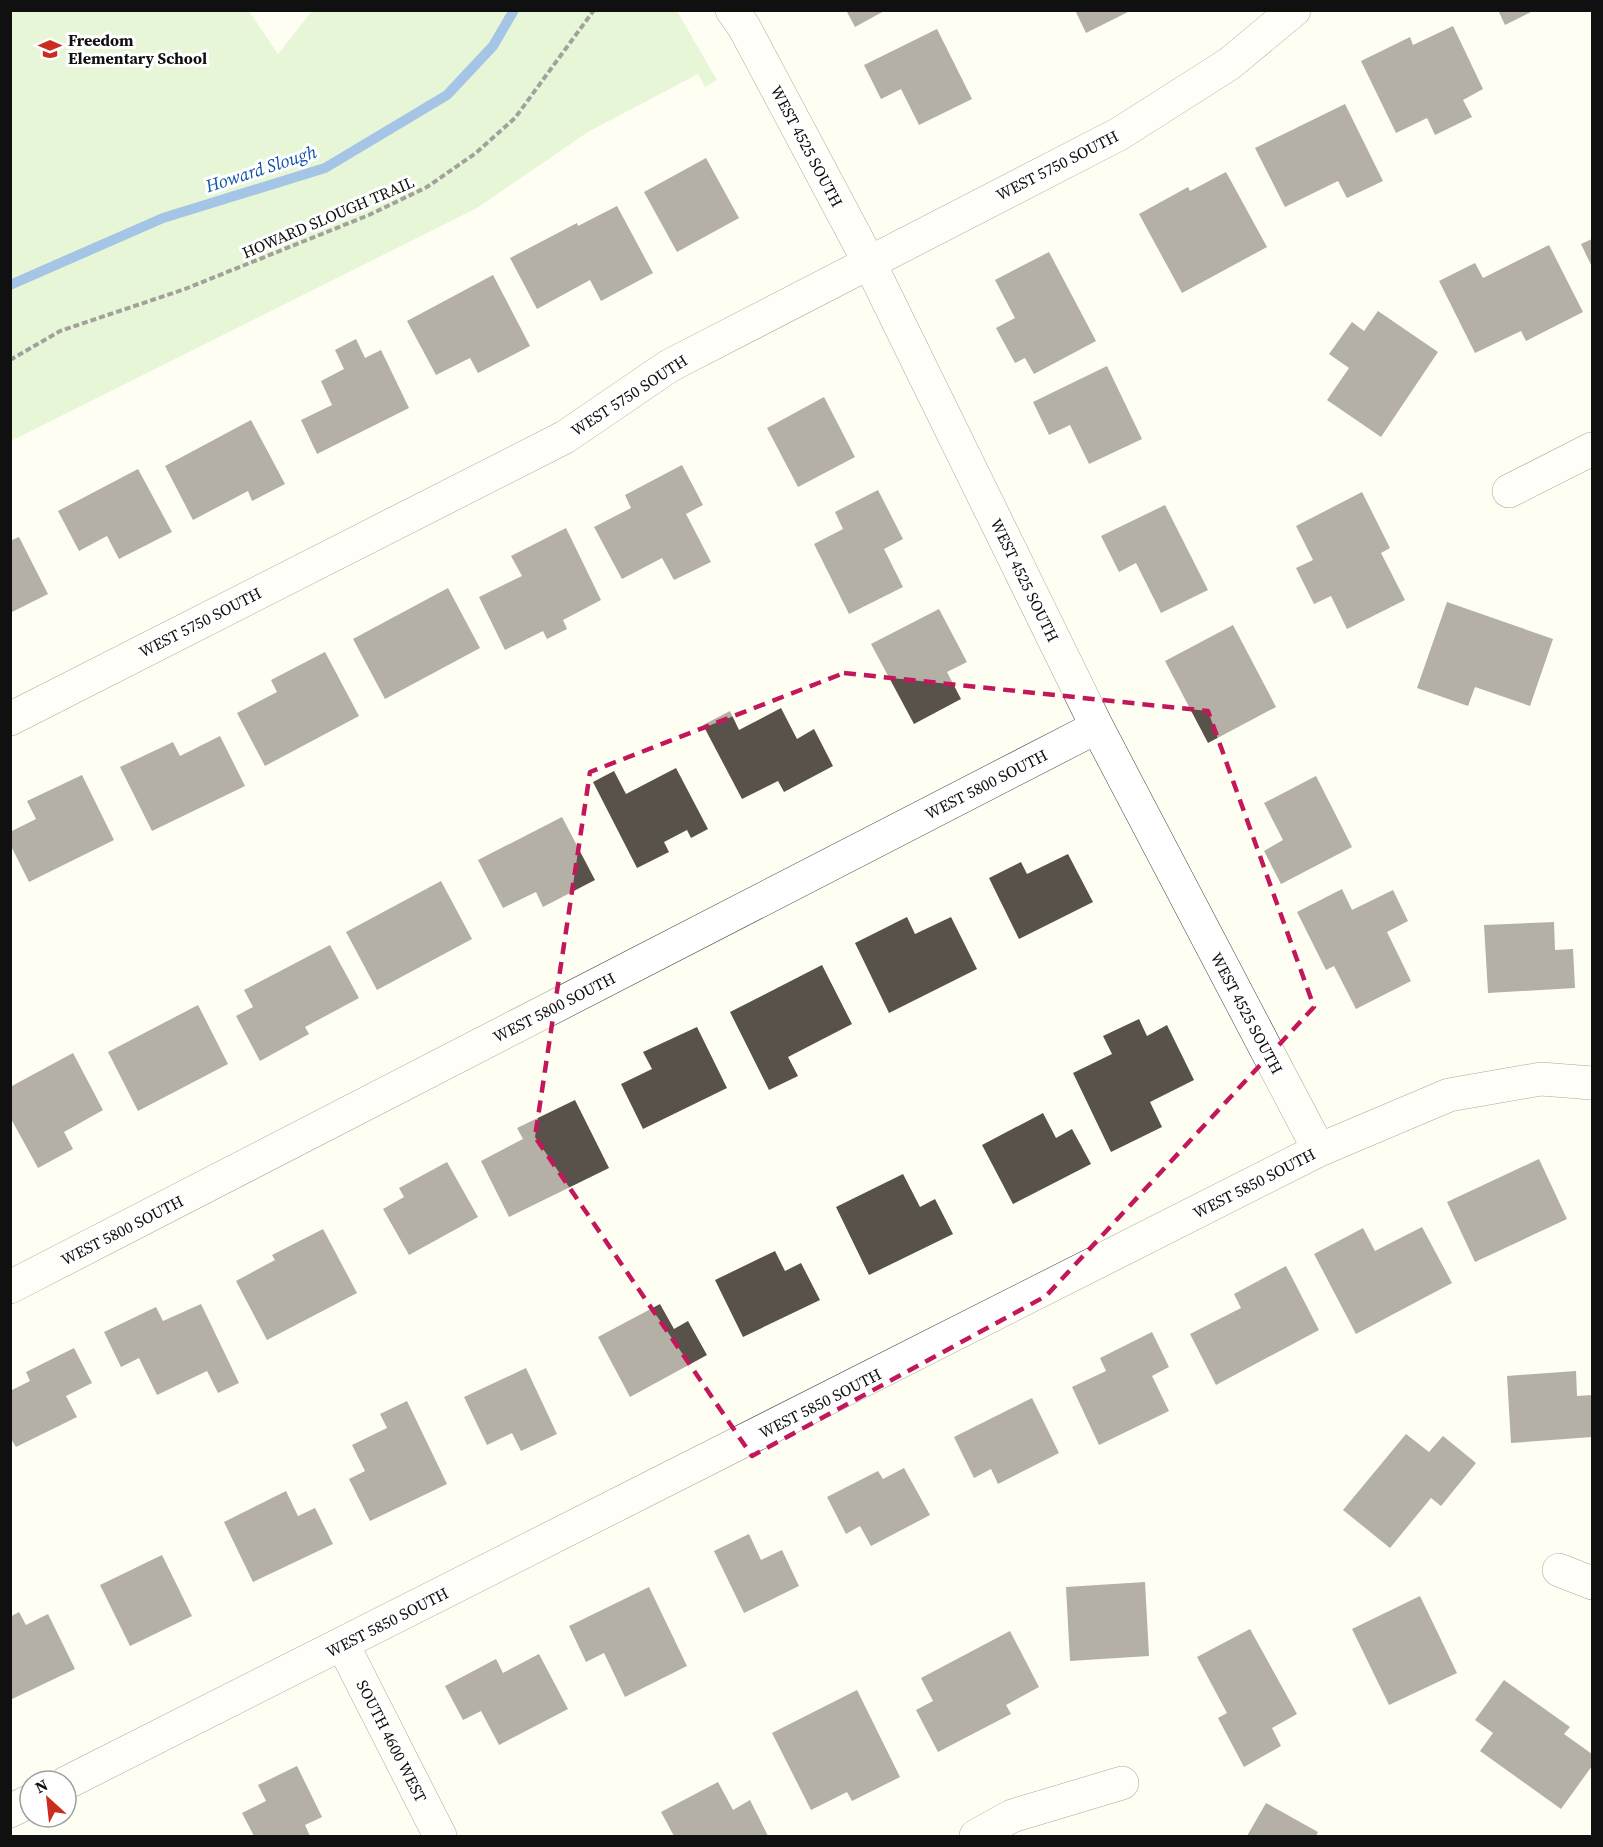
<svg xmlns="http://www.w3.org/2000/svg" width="1603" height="1847" viewBox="0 0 1603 1847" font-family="'Source Serif 4',serif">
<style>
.green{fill:#cdedb8}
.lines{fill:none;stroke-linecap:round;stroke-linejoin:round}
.stream{stroke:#3580d6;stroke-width:10}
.building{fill:#59524b}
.minor-casing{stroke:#434343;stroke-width:34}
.path{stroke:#323232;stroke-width:4;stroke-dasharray:6 3;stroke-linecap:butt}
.minor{stroke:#fff;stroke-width:33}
.marked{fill:none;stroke:#c2185b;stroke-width:4.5;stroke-dasharray:12 8;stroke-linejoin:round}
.labels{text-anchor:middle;stroke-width:6;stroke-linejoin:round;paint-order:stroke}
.poi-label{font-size:16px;font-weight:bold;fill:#101010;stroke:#fff;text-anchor:start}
.street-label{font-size:16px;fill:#101010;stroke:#fff}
.water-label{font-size:18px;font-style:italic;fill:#0f52ab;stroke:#fff}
</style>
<rect width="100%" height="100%" fill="#fffef2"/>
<path class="green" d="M677 11 717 80 705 87 698 74 588 132 477 208 11 441V11H249L278 54 312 11Z"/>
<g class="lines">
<path class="stream" d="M10 285 163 218 325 168 447 95 493 46 514 10"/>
</g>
<path class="building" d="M846 10H886L855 27Z
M1075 10H1132L1086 33Z
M1498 10H1535L1505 25Z
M1453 26 1483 89 1463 100 1472 117 1435 135 1427 118 1396 133 1361 61 1410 37 1413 45Z
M937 29 972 99 919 125 901 89 881 99 864 65Z
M1345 104 1383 181 1347 198 1338 181 1285 207 1255 148Z
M706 158 739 218 677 252 644 192Z
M1226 172 1267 247 1182 293 1139 214 1188 187 1190 191Z
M617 206 653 273 601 301 590 280 537 309 510 258 577 223 578 226Z
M1592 239V267L1581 244Z
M1549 245 1583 312 1526 341 1521 331 1475 353 1439 281 1475 263 1483 278Z
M1049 252 1096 341 1034 374 1025 358 1015 363 996 328 1015 318 995 280Z
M493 275 530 346 478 373 470 358 436 375 407 321Z
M1378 311 1438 352 1381 437 1327 400 1349 368 1329 354 1352 322 1364 331Z
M356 339 365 358 381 350 409 408 317 454 301 420 332 405 321 381 344 369 335 350Z
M1107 366 1142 439 1089 464 1070 425 1049 435 1033 402Z
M824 397 855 457 798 487 767 428Z
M251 420 285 484 252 501 248 491 193 520 165 466Z
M682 465 703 505 686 514 711 562 674 580 662 558 622 579 594 527 631 508 625 495Z
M138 469 172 532 119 559 107 536 79 551 58 511Z
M878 490 903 539 884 549 903 587 849 614 814 544 843 529 835 512Z
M1362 492 1390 548 1381 553 1405 600 1347 629 1331 596 1314 604 1296 568 1313 560 1296 526Z
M1165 505 1208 590 1161 613 1136 563 1119 572 1101 536Z
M566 528 601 600 563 620 567 629 547 639 543 631 505 650 479 597 522 576 511 556Z
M19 537 48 594 10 613V541Z
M448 588 480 648 385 699 353 639Z
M1447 602 1553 639 1530 706 1475 687 1468 706 1417 688Z
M939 609 967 662 947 672 961 699 914 724 871 644Z
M1233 625 1276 707 1208 743 1165 661Z
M325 652 359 716 265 766 237 713 277 692 271 680Z
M781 708 797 739 814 729 833 766 784 792 778 781 742 799 703 725 730 711 739 730Z
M220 736 245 786 152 831 120 767 173 742 180 756Z
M676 768 708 829 691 838 687 830 664 842 669 852 637 868 593 782 614 771 626 794Z
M82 775 114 840 29 882 10 844V832L36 819 27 801Z
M1316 776 1352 847 1281 884 1264 851 1283 840 1264 803Z
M562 817 595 880 543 907 536 892 503 908 478 860Z
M1068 854 1093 902 1019 939 989 878 1021 862 1027 874Z
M441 881 472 939 377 990 346 932Z
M1342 889 1352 910 1393 890 1408 921 1387 932 1411 981 1356 1009 1334 966 1326 970 1297 912Z
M907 917 915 934 951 917 977 969 889 1013 855 943Z
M1554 922 1555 950 1573 949 1575 988 1488 993 1484 925Z
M330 945 359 998 305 1027 309 1034 260 1061 236 1016 253 1007 244 990Z
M822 965 852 1024 788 1057 798 1076 769 1090 730 1012Z
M198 1005 228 1064 138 1111 108 1052Z
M1139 1019 1147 1036 1167 1025 1194 1080 1150 1102 1162 1127 1111 1152 1073 1073 1112 1054 1103 1036Z
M697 1027 727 1088 643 1129 621 1084 652 1069 643 1052Z
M73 1053 103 1110 64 1132 73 1149 38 1168 10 1117V1087Z
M575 1100 609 1168 509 1217 481 1161 523 1139 517 1128Z
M1043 1113 1056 1138 1072 1129 1091 1164 1013 1204 982 1145Z
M1539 1159 1567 1219 1475 1262 1447 1202Z
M447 1162 478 1217 409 1255 383 1209 404 1197 399 1188Z
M903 1174 920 1207 935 1199 953 1234 869 1275 836 1207Z
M1422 1227 1452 1283 1356 1334 1314 1254 1363 1228 1375 1251Z
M323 1229 357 1293 267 1340 236 1281 275 1260 272 1255Z
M775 1251 785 1271 801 1263 820 1300 743 1337 715 1280Z
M1286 1266 1319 1330 1216 1385 1190 1334 1241 1308 1234 1294Z
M201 1304 239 1383 218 1393 207 1371 157 1395 139 1358 121 1367 104 1332 156 1307 163 1321Z
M660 1304 674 1329 688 1321 707 1355 630 1397 598 1337Z
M1152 1332 1169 1367 1152 1376 1169 1411 1099 1445 1072 1387 1106 1371 1100 1358Z
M74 1348 92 1383 66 1396 77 1417 16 1447 10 1437V1391L30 1381 26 1372Z
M526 1368 557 1434 521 1451 512 1433 487 1445 464 1397Z
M1576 1371 1577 1396 1592 1395V1437L1511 1443 1507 1376Z
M1032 1398 1059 1453 998 1484 991 1469 974 1478 954 1437Z
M407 1401 447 1484 370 1521 349 1479 365 1471 352 1445 387 1428 380 1414Z
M1406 1434 1429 1452 1443 1436 1476 1463 1441 1506 1431 1498 1390 1548 1343 1510Z
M904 1468 930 1515 871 1546 860 1526 846 1534 827 1497 878 1471 883 1479Z
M286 1491 298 1516 315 1508 333 1544 253 1582 224 1522Z
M749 1534 761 1560 782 1550 799 1586 744 1613 714 1551Z
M162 1555 192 1616 130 1646 100 1585Z
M1145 1582 1149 1656 1070 1661 1066 1587Z
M649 1587 687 1666 625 1697 604 1653 586 1662 569 1626Z
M1420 1596 1457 1673 1389 1705 1352 1629Z
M19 1612 26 1625 48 1614 75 1669 10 1700V1617Z
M1250 1629 1297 1714 1272 1728 1281 1746 1244 1767 1218 1718 1227 1713 1197 1657Z
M1010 1631 1039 1687 1006 1705 1011 1714 938 1752 916 1710 933 1701 921 1678Z
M539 1654 568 1709 499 1745 481 1711 463 1720 445 1686 496 1659 503 1673Z
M1504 1680 1570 1727 1564 1734 1592 1754V1766L1561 1809 1480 1751 1493 1733 1475 1720Z
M857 1690 900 1777 852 1801 847 1792 811 1810 772 1733Z
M297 1766 322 1817 305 1825 310 1836H254L242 1813 266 1801 258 1785Z
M718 1782 733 1810 750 1800 768 1836H674L661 1812Z
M1266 1803 1318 1832 1316 1836H1247Z"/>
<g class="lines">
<g class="minor-casing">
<path id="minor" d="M732 10 744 27 869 262 1097 727 1319 1150
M1509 491 1592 449
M10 719 565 437 669 366 1119 134 1229 64 1294 10
M10 1287 1097 727
M1559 1570 1592 1583
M343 1645 440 1836
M66 1783 1319 1150 1449 1095 1541 1079 1592 1083
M10 1811 30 1801
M976 1836 1012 1816 1122 1783"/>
</g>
<path class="path" d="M10 360 60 331 185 289 369 215 427 187 476 153 515 118 594 10"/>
<use href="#minor" class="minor"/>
</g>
<path d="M0 0H1603V1847H0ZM844 673 1208 711 1314 1007 1046 1296 752 1456 535 1137 590 772Z" fill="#fffef2" fill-opacity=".55" fill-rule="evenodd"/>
<path class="marked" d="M844 673 1208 711 1314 1007 1046 1296 752 1456 535 1137 590 772Z"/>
<defs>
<g id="school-bare" transform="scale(1.8)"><path d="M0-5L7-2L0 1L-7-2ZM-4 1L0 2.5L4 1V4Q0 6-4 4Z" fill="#ca2c1d" stroke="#fff" stroke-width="2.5" paint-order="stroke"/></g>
</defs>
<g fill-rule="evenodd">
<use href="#school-bare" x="50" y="49"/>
</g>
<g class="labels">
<g class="poi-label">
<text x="68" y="46">Freedom<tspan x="68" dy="18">Elementary School</tspan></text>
</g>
<g class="street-label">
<text transform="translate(807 146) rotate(62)" y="6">WEST 4525 SOUTH</text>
<text transform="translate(1057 165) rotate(-27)" y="6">WEST 5750 SOUTH</text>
<text transform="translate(328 217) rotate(-23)" y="6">HOWARD SLOUGH TRAIL</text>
<text transform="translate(629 395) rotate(-33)" y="6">WEST 5750 SOUTH</text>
<text transform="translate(1025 580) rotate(64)" y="6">WEST 4525 SOUTH</text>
<text transform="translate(200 622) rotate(-27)" y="6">WEST 5750 SOUTH</text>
<text transform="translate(986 784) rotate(-27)" y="6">WEST 5800 SOUTH</text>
<text transform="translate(554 1007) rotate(-27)" y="6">WEST 5800 SOUTH</text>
<text transform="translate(1247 1013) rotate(62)" y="6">WEST 4525 SOUTH</text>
<text transform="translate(1254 1183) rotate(-27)" y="6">WEST 5850 SOUTH</text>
<text transform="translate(122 1230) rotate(-27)" y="6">WEST 5800 SOUTH</text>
<text transform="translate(820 1403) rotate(-27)" y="6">WEST 5850 SOUTH</text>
<text transform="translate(387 1622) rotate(-27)" y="6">WEST 5850 SOUTH</text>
<text transform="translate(392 1741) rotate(63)" y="6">SOUTH 4600 WEST</text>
</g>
<g class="water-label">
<text transform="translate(261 169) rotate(-18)" y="6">Howard Slough</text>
</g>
</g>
<rect width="1603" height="1847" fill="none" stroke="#101010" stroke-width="24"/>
<g transform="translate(48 1799) rotate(333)"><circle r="28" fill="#ffffff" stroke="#9f9f9f" stroke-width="1.5"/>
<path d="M0-4.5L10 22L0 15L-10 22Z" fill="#ca2c1d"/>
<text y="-9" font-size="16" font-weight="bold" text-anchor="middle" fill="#101010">N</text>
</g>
</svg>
